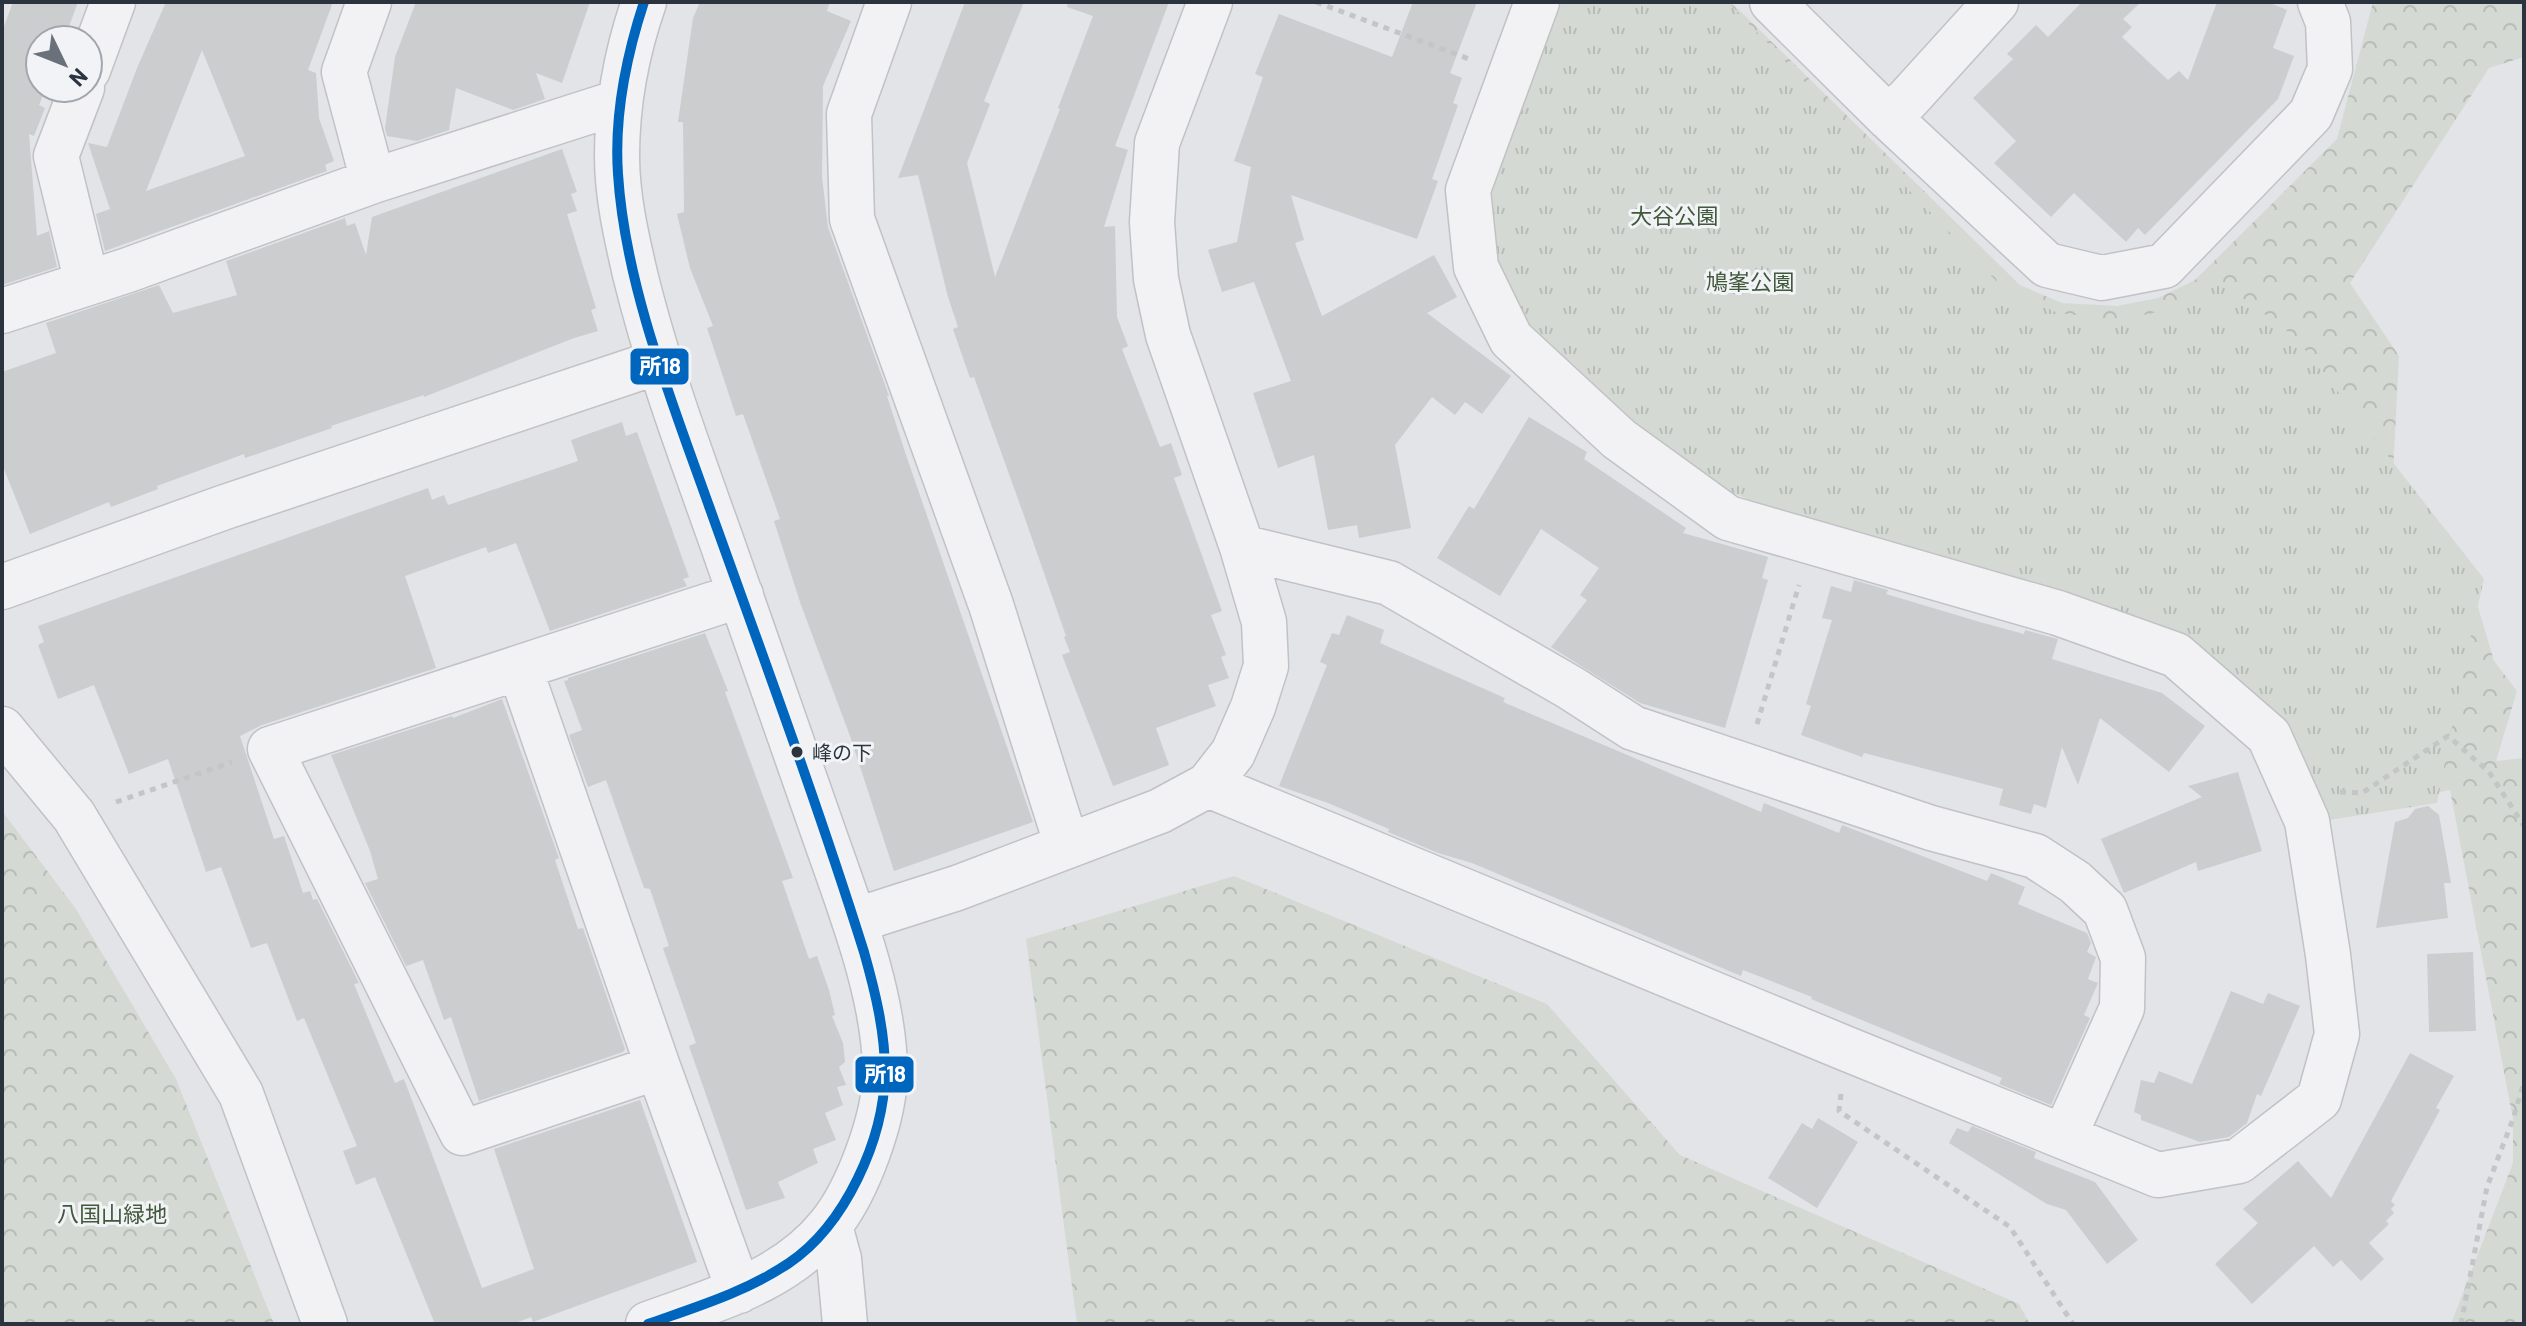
<svg xmlns="http://www.w3.org/2000/svg" width="2526" height="1326" viewBox="0 0 2526 1326" font-family="Barlow,'Noto Sans JP',sans-serif">
<style>
.forest{fill:url(#forest-crowns)}
.park{fill:url(#park-tufts)}
.building{fill:#cbcdcf;fill-rule:evenodd}
.lines{fill:none;stroke-linecap:round;stroke-linejoin:round}
.minor-casing{stroke:#c1c2c5;stroke-width:47}
.path{stroke:#c3c5c7;stroke-width:5;stroke-dasharray:6 6;stroke-linecap:butt}
.minor{stroke:#f2f2f4;stroke-width:44}
.bus-1-casing{stroke:#f1f3f6;stroke-width:16}
.bus-1{stroke:#0065bd;stroke-width:10}
.bus-dot{fill:#2b333f;stroke:#f1f3f6;stroke-width:3}
.labels{text-anchor:middle;stroke-width:6;stroke-linejoin:round;paint-order:stroke}
.bus-label{font-size:20px;fill:#2b333f;stroke:#f1f3f6;text-anchor:start}
.park-label{font-size:22px;fill:#41593a;stroke:#f1f3f6}
.line-badge{stroke:#f1f3f6;stroke-width:3}
.badge-label{font-size:22px;text-anchor:middle;font-weight:bold;fill:#fff}
</style>
<defs>
<pattern id="forest-crowns" width="20" height="18" patternUnits="userSpaceOnUse" patternTransform="scale(2)"><rect width="20" height="18" fill="#d4dad3"/><path d="M2 6a3 3 0 1 1 6 0M12 15a3 3 0 1 1 6 0" fill="none" stroke="#b6bcb6"/></pattern>
<pattern id="park-tufts" width="24" height="20" patternUnits="userSpaceOnUse" patternTransform="scale(2)"><rect width="24" height="20" fill="#d4dad3"/><path d="M3 7l-1-3M5 7V3M7 7l1-3M15 17l-1-3M17 17v-4M19 17l1-3" fill="none" stroke="#b6bcb6"/></pattern>
</defs>
<rect width="100%" height="100%" fill="#e2e4e7"/>
<path class="forest" d="M1561 2H1731L2020 285 2062 303 2117 306 2158 298 2195 280 2337 139 2373 2H2524V57L2489 68 2350 283 2399 356 2392 492 2473 590 2494 661 2517 691 2496 761 2524 758V1324H2451L2513 1163V1119L2450 790 2322 818Z
M2 811 76 909 176 1079 274 1324H2Z
M1234 876 1547 1004 1680 1155 2019 1304 2030 1324H1077L1026 939Z"/>
<path class="park" d="M1555 2H1728L2002 287 2058 313 2120 320 2171 309 2216 278 2295 337 2484 579 2464 666 2437 803 2317 822 2246 689 1814 522 1751 501 1685 470 1533 338 1498 283 1486 187Z"/>
<path class="building" d="M13 2H78L64 40H40V88H46L39 105 45 108 34 136 29 134 37 236 49 231 57 267 2 285V32Z
M166 2H333L308 70 316 73 319 118 334 161 325 165 327 171 105 251 96 214 110 209 88 143 107 147 137 68ZM202 50 245 156 146 191Z
M416 2H590L562 83 536 73 545 99 513 110 456 88 449 130 417 141 387 136 385 128 395 57Z
M700 2H830L827 11 851 21 823 86 822 177 828 227 889 396H887L906 455 1033 822 894 871 850 736 801 605 774 521 780 519 743 414 736 416 707 328 713 326 690 268 677 214 684 212 683 122H678L693 18Z
M965 2H1024L984 101 990 104 967 163 995 277 1060 109 1058 108 1093 16 1067 7 1068 2H1169L1115 146 1128 150 1104 227 1115 226 1117 317 1128 346 1122 349 1160 447 1171 443 1182 475 1174 478 1222 611 1211 615 1226 655 1221 657 1229 678 1208 685 1216 706 1156 728 1169 765 1113 786 1062 655 1070 652 1064 637 1066 636 1023 513 974 377 970 378 953 329 958 327 948 297 918 175 898 178Z
M1413 2H1477L1450 73 1462 78 1453 103 1458 105 1432 179 1438 181 1417 239 1291 195 1304 240 1295 243 1322 316 1434 255 1457 297 1427 313 1511 376 1482 414 1465 402 1455 415 1432 397 1395 445 1411 528 1359 538 1357 525 1328 530 1314 455 1278 468 1253 393 1291 381 1254 282 1222 292 1208 250 1237 242 1251 167 1234 161 1263 77 1255 74 1279 14 1392 57Z
M2082 2H2141L2123 19 2132 27 2122 37 2168 80 2179 71 2188 80 2217 2H2268L2287 10 2273 48 2294 56 2278 99 2145 235 2138 228 2126 242 2074 193 2051 217 1994 163 2016 141 1973 98 2013 59 2007 54 2036 25 2048 37Z
M562 149 577 192 571 194 577 211 567 214 596 308 591 310 598 331 574 338 424 397V395L331 426 332 428 245 458 244 454 157 486 158 489 111 507 109 502 30 534 2 464V372L56 353 46 323 159 285 173 313 237 295 226 261 345 218 347 226 355 223 366 255 372 217Z
M1529 417 1587 452 1584 459 1686 528 1683 533 1768 557 1762 578 1768 580 1725 728 1640 703 1551 647 1587 600 1580 595 1599 568 1541 529 1500 596 1437 558 1469 506 1474 509Z
M622 422 626 436 637 432 689 577 683 579 687 586 550 631 516 543 488 553 486 547 405 576 436 668 262 725 240 736 274 839 284 836 303 893 310 891 313 900 317 899 359 983 354 984 395 1083 404 1079 482 1288 534 1269 494 1149 640 1100 697 1262 533 1322 531 1317 513 1324H435L375 1177 356 1185 343 1151 357 1146 304 1018 297 1021 267 943 251 948 221 867 206 872 168 759 129 774 94 685 58 699 38 645 44 642 38 626 428 488 432 500 444 495 448 505 578 461 571 440Z
M1854 580 1888 590 1886 594 1980 622 2024 634 2025 630 2058 639 2052 659 2162 693 2205 726 2169 772 2100 718 2078 785 2062 747 2046 808 2034 804 2031 814 1999 805 2003 789 1864 753 1862 757 1801 735 1811 706 1806 704 1832 620 1822 618 1831 586 1851 592Z
M1347 615 1384 630 1380 643 1505 698 1503 702 1761 812 1764 803 1839 833 1842 825 1987 881 1991 873 2025 887 2018 904 2087 933 2091 943 2087 952 2096 957 2088 979 2098 983 2084 1015 2090 1018 2051 1105 1999 1084 2002 1078 1811 999 1812 997 1743 970 1741 976 1472 863 1438 853 1388 832 1389 829 1328 803 1279 786 1327 665 1320 662 1332 633 1339 635Z
M705 633 728 691 725 692 793 878 782 881 809 959 817 956 829 990 835 1015 832 1016 843 1043 845 1062 839 1067 846 1085 837 1087 843 1105 825 1113 836 1140 813 1149 818 1163 778 1182 785 1198 746 1210 689 1046 696 1043 663 948 669 946 650 889 644 888 606 780 588 787 569 735 582 730 564 681 568 680V678Z
M502 699 559 858 555 860 578 929 583 928 625 1049 623 1052 479 1101 451 1017 444 1020 423 960 406 966 365 883 378 879 370 851 331 755 452 716 453 718Z
M2238 772 2262 851 2198 871 2196 862 2124 893 2101 839 2202 797 2188 786Z
M2428 806 2439 815 2451 883H2444L2448 918 2376 928 2395 822 2408 818 2415 809Z
M2473 952 2476 1031 2429 1032 2427 954Z
M2231 991 2263 1004 2268 993 2300 1006 2261 1096 2257 1094 2247 1123 2229 1137 2200 1142 2141 1120V1115L2134 1112 2141 1080 2154 1083 2159 1071 2192 1084Z
M2410 1053 2454 1076 2436 1108 2440 1110 2391 1201 2395 1205 2391 1209 2394 1213 2386 1221 2389 1224 2369 1243 2384 1259 2361 1281 2341 1260 2333 1267 2314 1246 2252 1304 2215 1264 2258 1223 2243 1209 2298 1161 2331 1198Z
M1818 1118 1858 1142 1817 1208 1768 1178 1802 1123 1812 1129Z
M1972 1126 2036 1152 2034 1158 2095 1182 2138 1240 2107 1264 2066 1210 2047 1204 1949 1143 1957 1128 1968 1132Z"/>
<g class="lines">
<g class="minor-casing">
<path id="minor" d="M369 2 344 72 373 181
M644 2C627 51 617 104 617 156 617 196 626 235 635 274 657 364 689 450 720 537 755 636 789 735 824 834 849 906 885 996 885 1072 885 1117 858 1190 830 1225 785 1282 713 1300 648 1324
M889 2 849 114 852 219 991 605 1067 846
M1772 2 1888 117 2047 265 2102 278 2164 266 2311 114 2330 69 2328 22 2320 2
M88 70 113 2
M82 88 56 156 87 283
M1888 117 1907 100 1996 2
M2 311 128 270 373 181 619 102
M1242 547 1389 583 1571 688 1633 728 1931 828 2035 856 2075 882 2105 910 2123 958 2122 1008 2064 1137
M2 587 225 507 658 362
M520 669 658 1067 739 1291
M2 729 74 816 241 1094 325 1324
M1208 785 1847 1049 2158 1175 2239 1161 2319 1099 2337 1034 2328 955 2307 821 2269 736 2176 655 2058 613 1728 518 1619 439 1511 339 1476 267 1468 190 1537 2
M854 921 957 888 1160 811 1208 785 1233 753 1253 707 1266 666 1264 622 1242 547 1168 335 1156 279 1152 222 1157 143 1210 2
M658 1067 462 1133 270 749 741 595
M830 1226 839 1259 845 1324"/>
</g>
<path class="path" d="M1316 2 1469 59
M1757 724 1799 585
M2340 792 2362 793 2448 736 2489 772 2524 826
M116 802 232 762
M1841 1094 1839 1111 2010 1227 2073 1324
M2461 1324 2487 1187 2513 1119 2524 1082"/>
<use href="#minor" class="minor"/>
<g class="bus-1-casing">
<path id="bus-1" d="M644 2C626 57 614 116 618 174 625 285 672 402 709 506 762 654 817 802 864 952 875 991 885 1031 885 1072 884 1140 845 1225 789 1263 746 1292 696 1307 648 1324"/>
</g>
<use href="#bus-1" class="bus-1"/>
</g>
<circle class="bus-dot" cx="797" cy="752" r="7"/>
<g class="labels">
<g class="bus-label">
<text x="812" y="760">峰の下</text>
</g>
<g class="park-label">
<text x="1674" y="224">大谷公園</text>
<text x="1750" y="290">鳩峯公園</text>
<text x="112" y="1222">八国山緑地</text>
</g>
</g>
<g class="line-badge">
<rect x="629" y="347" width="61" height="39" rx="8" fill="#0065bd"/>
<rect x="854" y="1055" width="61" height="39" rx="8" fill="#0065bd"/>
</g>
<g class="badge-label">
<text x="660" y="374">所18</text>
<text x="885" y="1082">所18</text>
</g>
<rect width="2526" height="1326" fill="none" stroke="#2b333f" stroke-width="8"/>
<g transform="translate(64 64) rotate(133)"><circle r="38" fill="#f1f3f6" stroke="#a2a6ad" stroke-width="2"/>
<path d="M0-6L14 30L0 20L-14 30Z" fill="#6b717a"/>
<text y="-12" font-size="22" font-weight="bold" text-anchor="middle" fill="#2b333f">N</text>
</g>
</svg>
